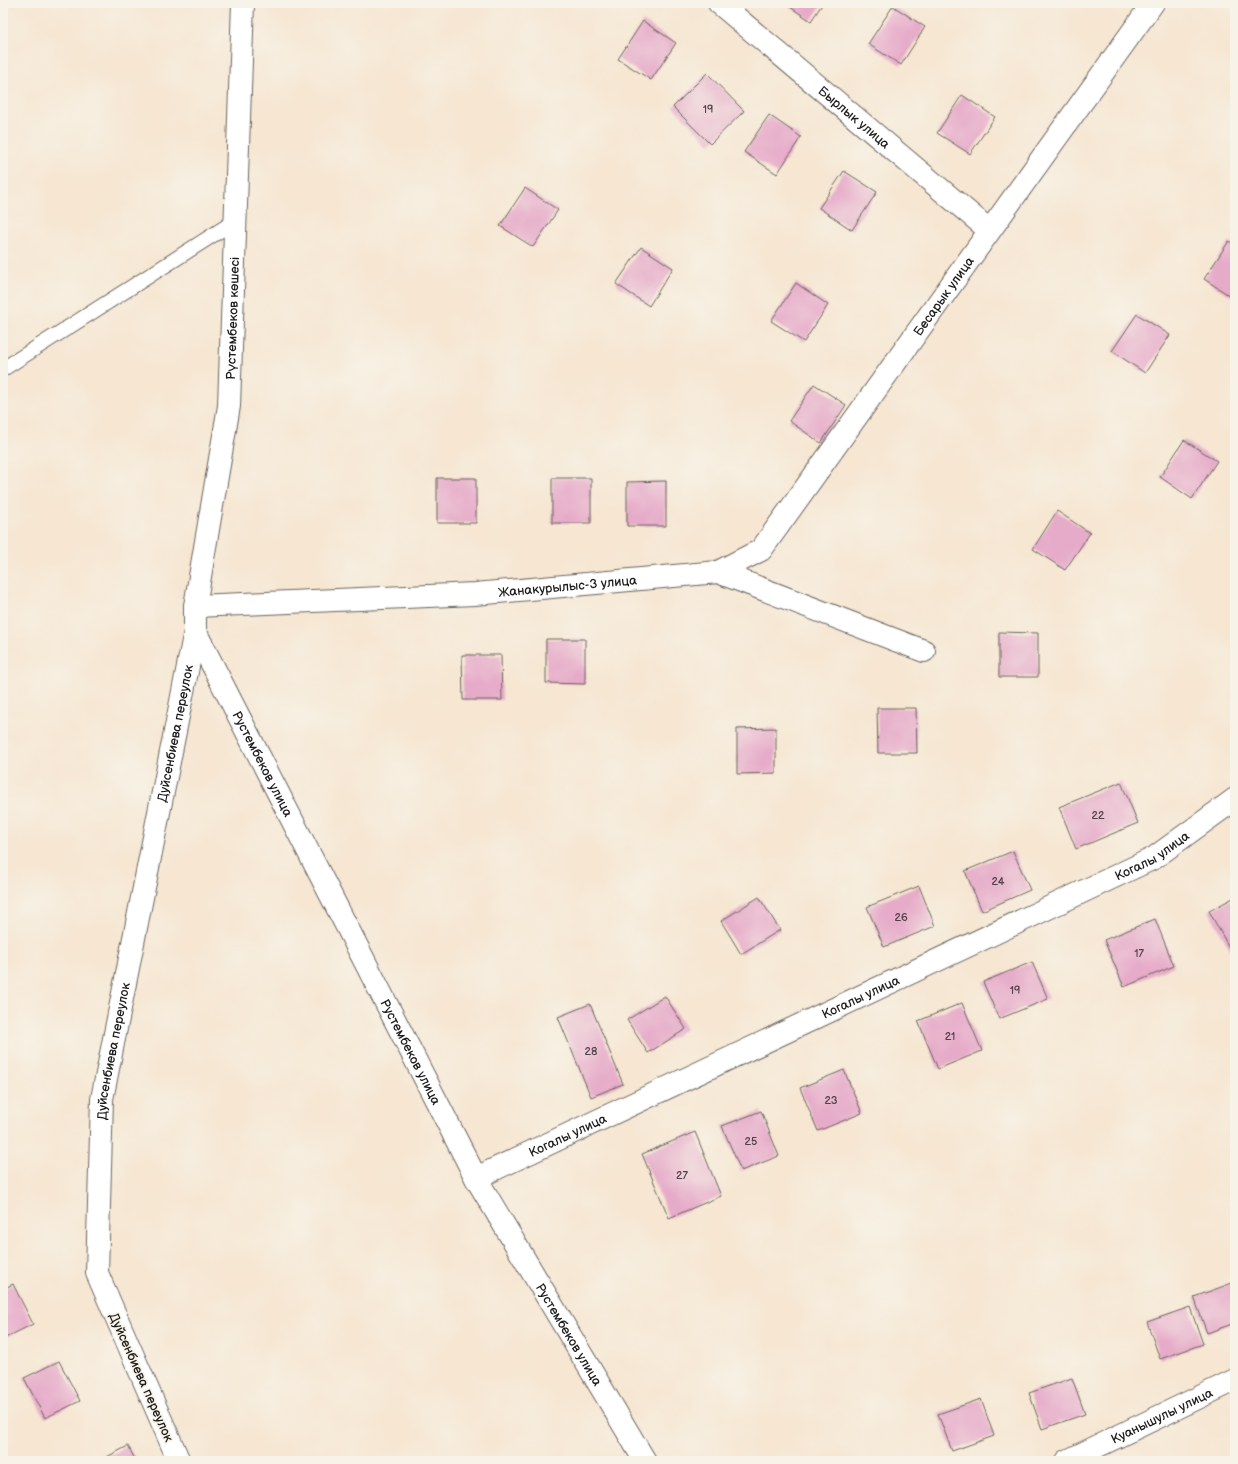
<svg xmlns="http://www.w3.org/2000/svg" width="1238" height="1464" viewBox="0 0 1238 1464" font-family="'Balsamiq Sans',sans-serif">
<style>
.building{fill:#e6abc9}
.lines{fill:none;stroke-linecap:round;stroke-linejoin:round}
.lane-casing{stroke:#68635c;stroke-width:16}
.street-casing{stroke:#68635c;stroke-width:24}
.lane{stroke:#fff;stroke-width:14}
.street{stroke:#fff;stroke-width:22}
.labels{text-anchor:middle;stroke-width:3.5;stroke-linejoin:round;paint-order:stroke}
.number-label{font-size:11px;fill:#4e4047}
.street-label{font-size:13px;fill:#1c1c1c;stroke:#f7f3e8}
</style>
<rect width="100%" height="100%" fill="#f7f3e8"/>
<filter id="ink" filterUnits="userSpaceOnUse"><feTurbulence type="fractalNoise" baseFrequency=".025" numOctaves="2"/><feDisplacementMap in="SourceGraphic" scale="8" xChannelSelector="R" yChannelSelector="G"/><feConvolveMatrix kernelMatrix="1 2 1 2 8 2 1 2 1" color-interpolation-filters="sRGB"/></filter>
<filter id="wash" filterUnits="userSpaceOnUse"><feTurbulence type="fractalNoise" baseFrequency=".012" numOctaves="4" result="noise"/><feDisplacementMap in="SourceGraphic" scale="16" xChannelSelector="R" yChannelSelector="G"/><feGaussianBlur stdDeviation="0.9" result="paint"/><feColorMatrix in="noise" values="0 0 0 0 0 0 0 0 0 0 0 0 0 0 0 0 0 1.4 0 .05"/><feComposite in="paint" operator="in"/></filter>
<g filter="url(#wash)">
<rect width="100%" height="100%" fill="#f6e6d2"/>
<g id="blocks">
<path class="building" d="M784 3H823L811 21Z
M893 6 925 27 901 65 868 44Z
M643 21 676 43 651 80 618 59Z
M707 73 744 111 710 144 673 107Z
M962 95 995 117 970 154 937 133Z
M769 115 801 137 777 174 744 152Z
M844 171 877 192 852 230 819 208Z
M525 188 558 210 533 247 500 226Z
M1229 241 1235 245V299L1204 279Z
M641 247 673 268 649 306 616 284Z
M796 283 828 305 804 342 771 321Z
M1137 314 1170 335 1145 373 1112 351Z
M814 384 846 405 821 443 789 421Z
M1184 440 1217 461 1192 499 1160 477Z
M437 478H476V523H437Z
M552 478H591V523H552Z
M666 481V526H627V482Z
M1057 511 1090 533 1065 570 1033 549Z
M999 632 1038 633V677H999Z
M546 639H585V684L546 683Z
M462 655H501L502 700H463Z
M877 708H916L917 753H878Z
M776 728V773L737 774V729Z
M1121 782 1138 823 1076 849 1059 807Z
M1013 851 1030 890 982 911 965 871Z
M919 886 935 926 884 947 867 907Z
M759 897 780 930 741 954 721 921Z
M1235 897V948L1231 951 1209 911Z
M1155 919 1174 966 1124 987 1104 940Z
M1032 962 1048 999 999 1019 983 982Z
M665 996 686 1029 648 1053 627 1020Z
M962 1003 982 1051 938 1069 918 1021Z
M590 1004 623 1084 591 1097 558 1017Z
M844 1070 862 1113 818 1131 800 1088Z
M761 1111 779 1156 741 1171 722 1126Z
M695 1132 721 1196 669 1218 642 1154Z
M1235 1282V1323L1207 1333 1194 1297Z
M13 1284 33 1324 3 1339V1289Z
M1190 1307 1203 1344 1160 1359 1147 1322Z
M59 1361 80 1401 45 1418 24 1378Z
M1072 1378 1085 1414 1042 1429 1029 1393Z
M981 1399 994 1436 952 1451 938 1414Z
M128 1446 136 1461H99Z"/>
</g>
</g>
<g filter="url(#ink)">
<use href="#blocks" fill-opacity="0" stroke="#68635c" stroke-width="1"/>
<g class="lines">
<g class="lane-casing">
<path id="lane" d="M3 369 235 221"/>
</g>
<g class="street-casing">
<g id="street">
<path id="s1" d="M719 3 989 230"/>
<path id="s2" d="M718 572 761 550 1153 3"/>
<path id="s3" d="M195 606 475 594 718 572 924 651"/>
<path id="s4" d="M195 631 476 1178 645 1461"/>
<path id="s5" d="M476 1178 1154 858 1235 799"/>
<path id="s6" d="M179 1461 97 1273 102 1099 195 631V606L229 406 243 3"/>
<path id="s7" d="M1067 1461 1235 1380"/>
</g>
</g>
<use href="#lane" class="lane"/>
<use href="#street" class="street"/>
</g>
</g>
<g class="labels">
<g class="number-label">
<text x="708" y="113">19</text>
<text x="1098" y="819">22</text>
<text x="998" y="885">24</text>
<text x="901" y="921">26</text>
<text x="1139" y="957">17</text>
<text x="1015" y="994">19</text>
<text x="950" y="1040">21</text>
<text x="591" y="1055">28</text>
<text x="831" y="1104">23</text>
<text x="751" y="1145">25</text>
<text x="682" y="1179">27</text>
</g>
<g class="street-label">
<text dy="5" stroke="none"><textPath href="#s1" startOffset="177">Бырлык улица</textPath></text>
<text dy="5" stroke="none"><textPath href="#s2" startOffset="361">Бесарык улица</textPath></text>
<text dy="5" stroke="none"><textPath href="#s6" startOffset="1172">Рүстембеков көшесі</textPath></text>
<text dy="5" stroke="none"><textPath href="#s3" startOffset="373">Жанакурылыс-3 улица</textPath></text>
<text dy="5" stroke="none"><textPath href="#s6" startOffset="752">Дуйсенбиева переулок</textPath></text>
<text dy="5" stroke="none"><textPath href="#s4" startOffset="149">Рустембеков улица</textPath></text>
<text dy="5" stroke="none"><textPath href="#s5" startOffset="749">Когалы улица</textPath></text>
<text dy="5" stroke="none"><textPath href="#s5" startOffset="425">Когалы улица</textPath></text>
<text dy="5" stroke="none"><textPath href="#s6" startOffset="428">Дуйсенбиева переулок</textPath></text>
<text dy="5" stroke="none"><textPath href="#s4" startOffset="473">Рустембеков улица</textPath></text>
<text dy="5" stroke="none"><textPath href="#s5" startOffset="101">Когалы улица</textPath></text>
<text dy="5" stroke="none"><textPath href="#s4" startOffset="797">Рустембеков улица</textPath></text>
<text transform="translate(142 1377) rotate(66)" y="5">Дуйсенбиева переулок</text>
<text dy="5" stroke="none"><textPath href="#s7" startOffset="105">Куанышулы улица</textPath></text>
</g>
</g>
<rect width="1238" height="1464" fill="none" stroke="#f7f3e8" stroke-width="16"/>
</svg>
